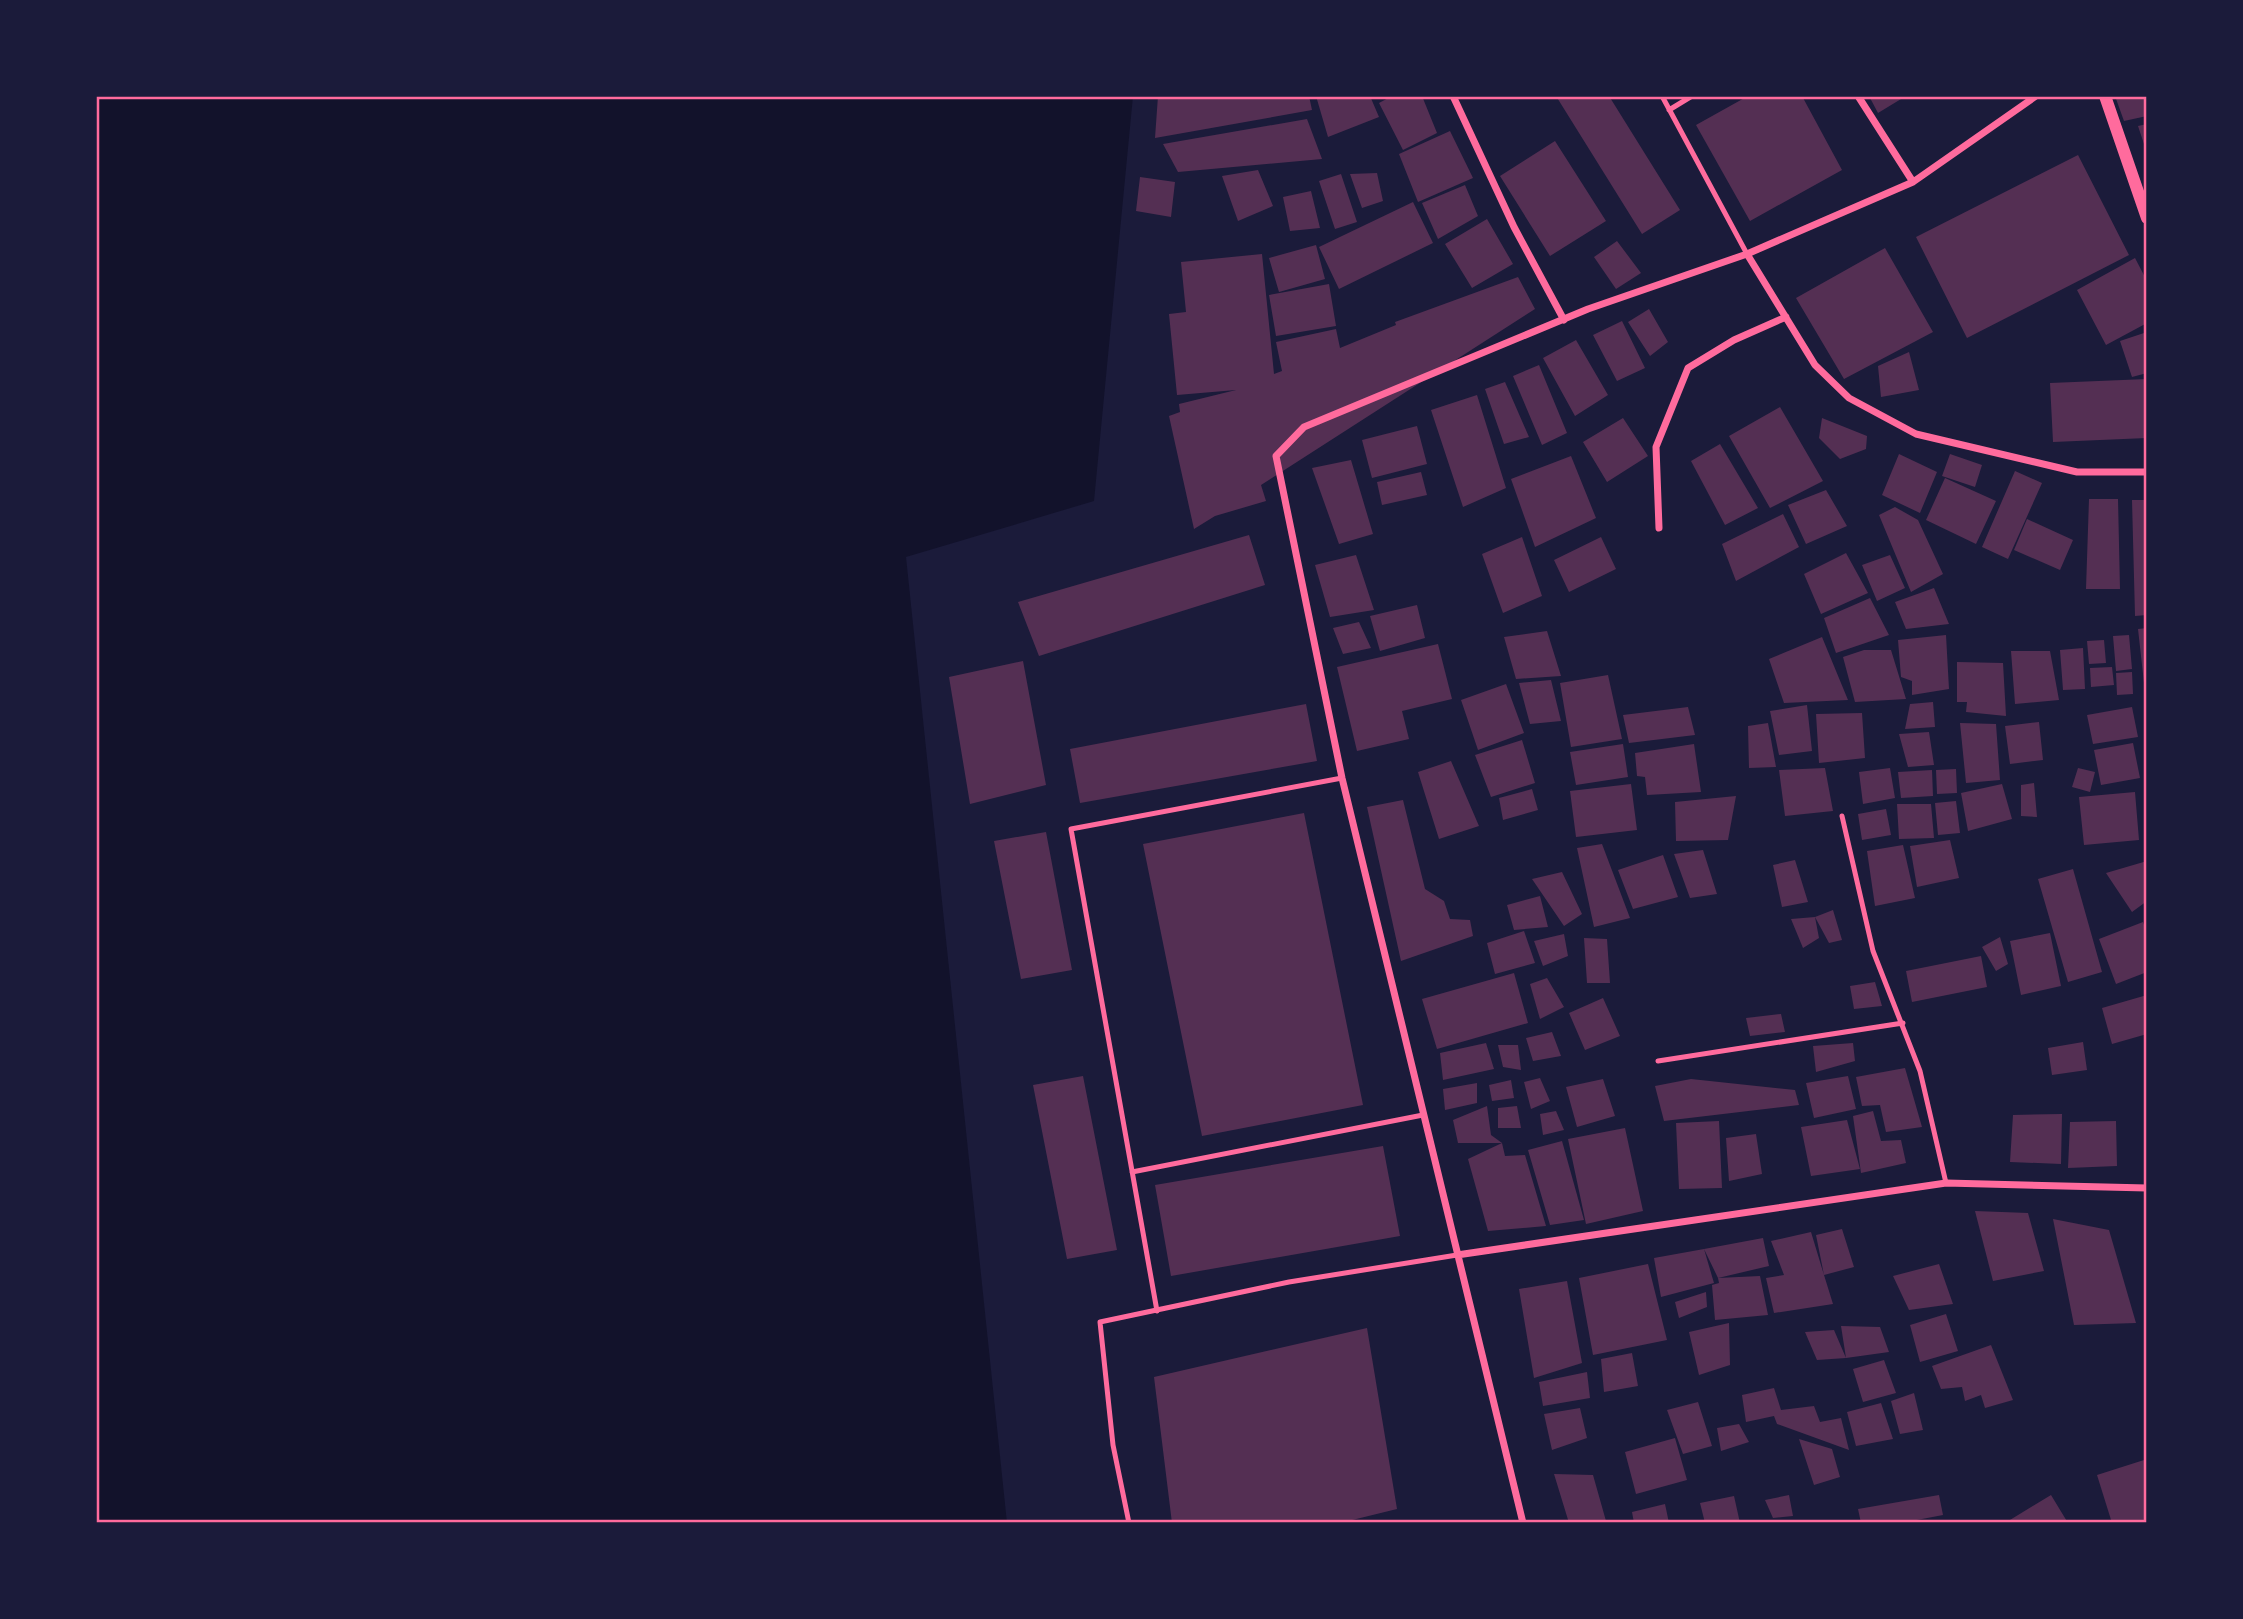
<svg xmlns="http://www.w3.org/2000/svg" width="2243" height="1619" viewBox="0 0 2243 1619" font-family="'Work Sans',sans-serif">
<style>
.water{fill:#12122b}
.building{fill:#542f53}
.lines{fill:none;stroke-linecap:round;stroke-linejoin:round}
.service{stroke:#ff6b9d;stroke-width:5}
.minor{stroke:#ff6b9d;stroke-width:7}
.tertiary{stroke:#ff6b9d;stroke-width:12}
.neatline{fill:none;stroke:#ff6b9d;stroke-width:2.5}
</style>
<rect width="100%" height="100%" fill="#1b1b3a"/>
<path class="water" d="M96 96H1133L1094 501 906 557 1007 1523H96Z"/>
<path class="building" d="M1158 96H1309L1312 110 1155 138Z
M1316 96H1370L1379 117 1328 137Z
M1392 96H1422L1437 133 1403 150 1379 103Z
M1556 96H1609L1680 210 1642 234Z
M1748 96H1802L1842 170 1750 221 1696 125Z
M1869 96H1906L1878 113Z
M2115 96H2147V116L2124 121Z
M1307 119 1322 159 1178 172 1163 144Z
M2147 124V150H2146L2138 126Z
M1450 131 1473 178 1418 202 1399 154Z
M1555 141 1606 221 1550 256 1500 176Z
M2078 155 2129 255 1967 338 1916 237Z
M1258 170 1273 206 1238 221 1222 176Z
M1377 173 1383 201 1362 208 1350 174Z
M1341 174 1357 222 1335 229 1319 181Z
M1140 177 1175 182 1171 217 1136 211Z
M1465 185 1478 216 1438 239 1422 203Z
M1311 191 1320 228 1290 231 1283 197Z
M1413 202 1433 243 1339 289 1319 247Z
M1487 219 1513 264 1472 288 1445 244Z
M1617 241 1641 273 1616 289 1594 257Z
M1316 245 1325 279 1279 292 1269 258Z
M1885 248 1933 332 1844 379 1796 298Z
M1262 254 1274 374 1282 371 1276 342 1336 329 1340 348 1396 325 1395 322 1518 277 1535 309 1261 485 1266 501 1215 516 1194 529 1169 416 1180 412 1179 404 1236 390 1177 395 1169 314 1186 312 1181 262Z
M2135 258 2147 281V323L2106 345 2077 290Z
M1329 284 1336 326 1276 336 1269 295Z
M1649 309 1668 342 1650 356 1628 322Z
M1622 321 1645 368 1617 381 1593 335Z
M2147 332V373L2132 377 2120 341Z
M1576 340 1608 395 1575 416 1543 358Z
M1909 352 1919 390 1881 397 1878 366Z
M1539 365 1567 433 1542 445 1513 376Z
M2147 379V438L2053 442 2050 383Z
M1505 382 1529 437 1504 444 1485 389Z
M1477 395 1506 488 1463 507 1431 410Z
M1780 407 1823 481 1770 508 1729 436Z
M1623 418 1648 456 1607 482 1583 442Z
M1822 418 1867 436 1866 449 1840 459 1819 438Z
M1417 426 1427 464 1372 478 1362 440Z
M1720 444 1758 508 1725 525 1691 461Z
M1899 454 1937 472 1920 513 1882 495Z
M1950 454 1982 465 1975 487 1942 476Z
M1571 456 1596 518 1535 547 1511 479Z
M1351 460 1373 534 1339 544 1312 468Z
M2015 471 2042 483 2008 559 1982 547Z
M1421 472 1427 495 1382 505 1377 482Z
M1945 478 1996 501 1976 544 1926 520Z
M1826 490 1847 526 1806 544 1788 505Z
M2089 499H2118L2120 589H2086Z
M2132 500H2147V615L2135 616Z
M1895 507 1918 520 1943 574 1911 592 1879 515Z
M1783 514 1799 547 1736 581 1722 544Z
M2027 519 2073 540 2060 570 2014 550Z
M1249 535 1265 585 1039 656 1018 602Z
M1522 537 1542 596 1503 613 1482 554Z
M1601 537 1616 569 1569 592 1554 560Z
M1846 553 1868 593 1821 614 1804 574Z
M1356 555 1374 610 1330 617 1315 565Z
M1890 555 1905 588 1877 601 1862 565Z
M1934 588 1949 624 1906 629 1895 602Z
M1870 598 1889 635 1836 653 1824 618Z
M1417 605 1425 638 1380 651 1370 616Z
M1359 622 1371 648 1343 654 1333 628Z
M2147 628V692H2145L2138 629Z
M1547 631 1561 676 1516 679 1504 637Z
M1946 635 1949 689 1912 695V681L1901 677 1898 640Z
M2129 635 2132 669 2116 671 2113 636Z
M1822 637 1848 700 1784 703 1769 659Z
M2104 640 2106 663 2089 664 2087 641Z
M1438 644 1452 699 1402 711 1409 739 1357 751 1337 667Z
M2083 648 2085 689 2063 690 2060 650Z
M1864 650H1891L1906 699 1855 702 1843 657Z
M2011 651H2050L2059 700 2015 704Z
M1023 661 1046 785 970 804 949 677Z
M1957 662 2003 663 2006 716 1966 712 1967 702H1957Z
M2112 667 2114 685 2091 687 2090 668Z
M2132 672 2133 694 2117 695 2116 673Z
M1608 675 1622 739 1571 747 1560 683Z
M1551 680 1561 721 1530 724 1519 683Z
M1506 684 1524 733 1478 750 1461 700Z
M1933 702 1935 727 1905 729 1910 704Z
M1306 704 1317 761 1080 803 1070 749Z
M1807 705 1812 751 1779 755 1770 711Z
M1688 707 1695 735 1629 743 1623 715Z
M2132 707 2138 737 2093 744 2087 715Z
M1862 713 1865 758 1819 763 1816 714Z
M2039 722 2043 760 2010 764 2005 726Z
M1768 723 1776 767 1749 768 1748 726Z
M1960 723 1996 724 2000 780 1966 783Z
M1929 732 1934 765 1908 767 1899 734Z
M1522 740 1535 783 1491 797 1475 755Z
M2133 743 2140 778 2101 785 2094 750Z
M1623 744 1628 777 1576 785 1570 752Z
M1694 744 1701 792 1647 795 1645 777 1637 776 1635 753Z
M1451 761 1479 826 1439 839 1418 772Z
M1825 768 1833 811 1785 816 1779 770Z
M1890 768 1895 798 1863 804 1859 772Z
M2078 768 2095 772 2090 792 2072 787Z
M1956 769 1957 793 1937 794 1936 770Z
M1932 770 1933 796 1901 798 1898 772Z
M2034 783 2037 817 2021 816V785Z
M1631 784 1637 830 1576 837 1570 791Z
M2002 784 2012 819 1968 831 1961 793Z
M1532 789 1538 810 1503 820 1499 798Z
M2135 792 2139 840 2084 845 2079 797Z
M1736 796 1728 840 1676 841 1675 802Z
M1403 800 1425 889 1444 901 1450 919 1470 920 1473 936 1401 961 1367 807Z
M1956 801 1960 833 1938 835 1935 803Z
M1897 804H1931L1934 838 1899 839Z
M1886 809 1891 835 1862 840 1858 814Z
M1304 813 1363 1105 1202 1136 1143 844Z
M1046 832 1072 970 1021 979 994 841Z
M1950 840 1959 878 1917 887 1910 846Z
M1602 844 1630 918 1594 927 1577 848Z
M1903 845 1915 898 1875 906 1867 851Z
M1703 850 1717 894 1690 898 1674 854Z
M1663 855 1678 897 1633 909 1618 870Z
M1795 860 1808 902 1782 907 1773 865Z
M2147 861V901L2132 912 2106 873Z
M2073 869 2102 972 2068 982 2038 879Z
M1562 872 1582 914 1564 926 1532 879Z
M1540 896 1548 927 1514 930 1507 905Z
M1833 910 1842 940 1829 943 1815 917Z
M1815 917 1819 938 1803 948 1791 919Z
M2143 922 2147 933V972L2116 984 2099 939Z
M1524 931 1535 963 1495 974 1487 943Z
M2050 933 2061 986 2021 995 2010 941Z
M1564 934 1568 956 1543 966 1534 941Z
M2000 937 2008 964 1996 971 1982 947Z
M1584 938 1607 939 1610 983H1587Z
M1981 956 1987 987 1912 1002 1906 971Z
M1514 973 1528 1023 1437 1049 1422 999Z
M1547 978 1564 1007 1540 1019 1530 984Z
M1875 982 1882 1006 1854 1009 1850 986Z
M2147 995V1034L2112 1044 2102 1008Z
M1603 998 1620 1036 1585 1050 1569 1013Z
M1781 1014 1785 1032 1750 1036 1746 1018Z
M1552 1032 1561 1056 1533 1061 1526 1038Z
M2083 1042 2087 1070 2052 1075 2048 1048Z
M1486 1043 1494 1069 1443 1080 1440 1053Z
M1853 1043 1855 1061 1816 1072 1813 1046Z
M1498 1045H1518L1521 1070 1503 1067Z
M1905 1068 1922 1127 1886 1132 1880 1105 1862 1106 1856 1077Z
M1083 1076 1117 1250 1067 1259 1033 1085Z
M1848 1076 1856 1109 1814 1118 1806 1083Z
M1540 1078 1550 1101 1531 1109 1524 1082Z
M1603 1079 1615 1116 1577 1127 1566 1087Z
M1691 1079 1795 1090 1799 1105 1664 1121 1655 1086Z
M1511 1080 1514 1098 1492 1101 1489 1085Z
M1477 1083V1103L1445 1110 1443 1089Z
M1487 1106 1491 1135 1502 1143H1458L1453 1120Z
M1517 1106 1521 1128H1498V1108Z
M1556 1111 1564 1130 1543 1135 1540 1114Z
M1873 1111 1881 1141 1901 1140 1906 1163 1861 1173 1853 1116Z
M2062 1114 2061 1164 2010 1162 2013 1115Z
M1847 1120 1860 1169 1811 1176 1801 1127Z
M1719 1121 1722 1188 1679 1189 1676 1123Z
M2116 1121 2117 1166 2068 1168 2070 1122Z
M1625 1128 1643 1211 1586 1224 1568 1139Z
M1756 1134 1762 1174 1729 1181 1726 1138Z
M1562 1141 1584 1220 1550 1225 1528 1150Z
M1502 1143 1505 1156 1525 1155 1546 1226 1488 1231 1468 1159Z
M1383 1146 1400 1236 1171 1276 1155 1185Z
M1975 1211 2028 1213 2044 1271 1993 1281Z
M2053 1219 2109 1230 2136 1323 2074 1325Z
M1842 1229 1854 1267 1824 1275 1833 1304 1774 1313 1766 1278 1784 1275 1771 1241 1811 1232 1824 1275 1816 1235Z
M1763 1238 1769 1266 1718 1278 1704 1249Z
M1704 1249 1714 1283 1661 1297 1654 1258Z
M1648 1264 1667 1340 1593 1355 1579 1278Z
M1939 1264 1953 1304 1909 1310 1893 1276Z
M1760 1276 1768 1315 1715 1320 1712 1285 1719 1283 1718 1278Z
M1567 1281 1582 1363 1534 1378 1519 1289Z
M1706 1292 1707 1307 1679 1318 1675 1302Z
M1946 1314 1958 1351 1920 1362 1910 1325Z
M1729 1323 1730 1365 1699 1375 1689 1332Z
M1841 1326 1880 1327 1889 1352 1846 1358 1817 1360 1805 1332 1834 1330 1846 1358Z
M1367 1328 1397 1509 1340 1523H1172L1154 1377Z
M1991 1345 2013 1400 1985 1408 1981 1395 1965 1401 1962 1387 1941 1389 1932 1366Z
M1632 1353 1638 1386 1604 1392 1601 1359Z
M1884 1360 1896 1393 1863 1402 1853 1369Z
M1587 1372 1590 1398 1543 1406 1539 1382Z
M1774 1388 1781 1410 1814 1406 1820 1422 1841 1418 1849 1450 1777 1424 1774 1416 1746 1422 1742 1395Z
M1914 1393 1923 1430 1900 1434 1891 1401Z
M1698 1402 1712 1446 1683 1454 1667 1410Z
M1881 1403 1893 1439 1856 1446 1847 1412Z
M1580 1408 1587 1438 1552 1450 1544 1414Z
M1739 1424 1749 1442 1721 1451 1717 1428Z
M1675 1438 1687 1480 1636 1494 1625 1452Z
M1799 1439 1832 1449 1840 1477 1814 1485Z
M2144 1460 2147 1470V1521L2112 1523 2097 1475Z
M1554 1474 1593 1475 1606 1521 1569 1523Z
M1789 1495 1793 1516 1773 1518 1765 1500Z
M1939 1495 1943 1515 1901 1523H1861L1858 1509Z
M2051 1495 2068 1523H2005Z
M1734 1496 1740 1523H1705L1700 1503Z
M1665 1504 1669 1523H1634L1632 1512Z"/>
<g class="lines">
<path class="service" d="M1662 96 1747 254
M1669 110 1692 96
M1842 816 1873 951 1920 1071 1946 1183
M1658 1061 1903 1023
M1132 1172 1423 1115
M1157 1311 1071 829 1342 778
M1129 1523 1113 1445 1100 1322 1289 1282 1457 1255"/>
<path class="minor" d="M1453 96 1514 227 1564 320
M1858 96 1913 182
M1747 254 1815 365 1849 398 1916 434 2077 472H2147
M1659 528 1656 447 1688 368 1734 340 1786 317
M1457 1255 1946 1183 2147 1188
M1523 1523 1342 778 1276 456 1304 427 1588 309 1747 254 1913 182 2036 96"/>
<path class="tertiary" d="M2105 96 2147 218"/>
</g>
<rect width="2243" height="1619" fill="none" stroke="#1b1b3a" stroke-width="196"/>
<rect x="98" y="98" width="2047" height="1423" class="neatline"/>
</svg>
